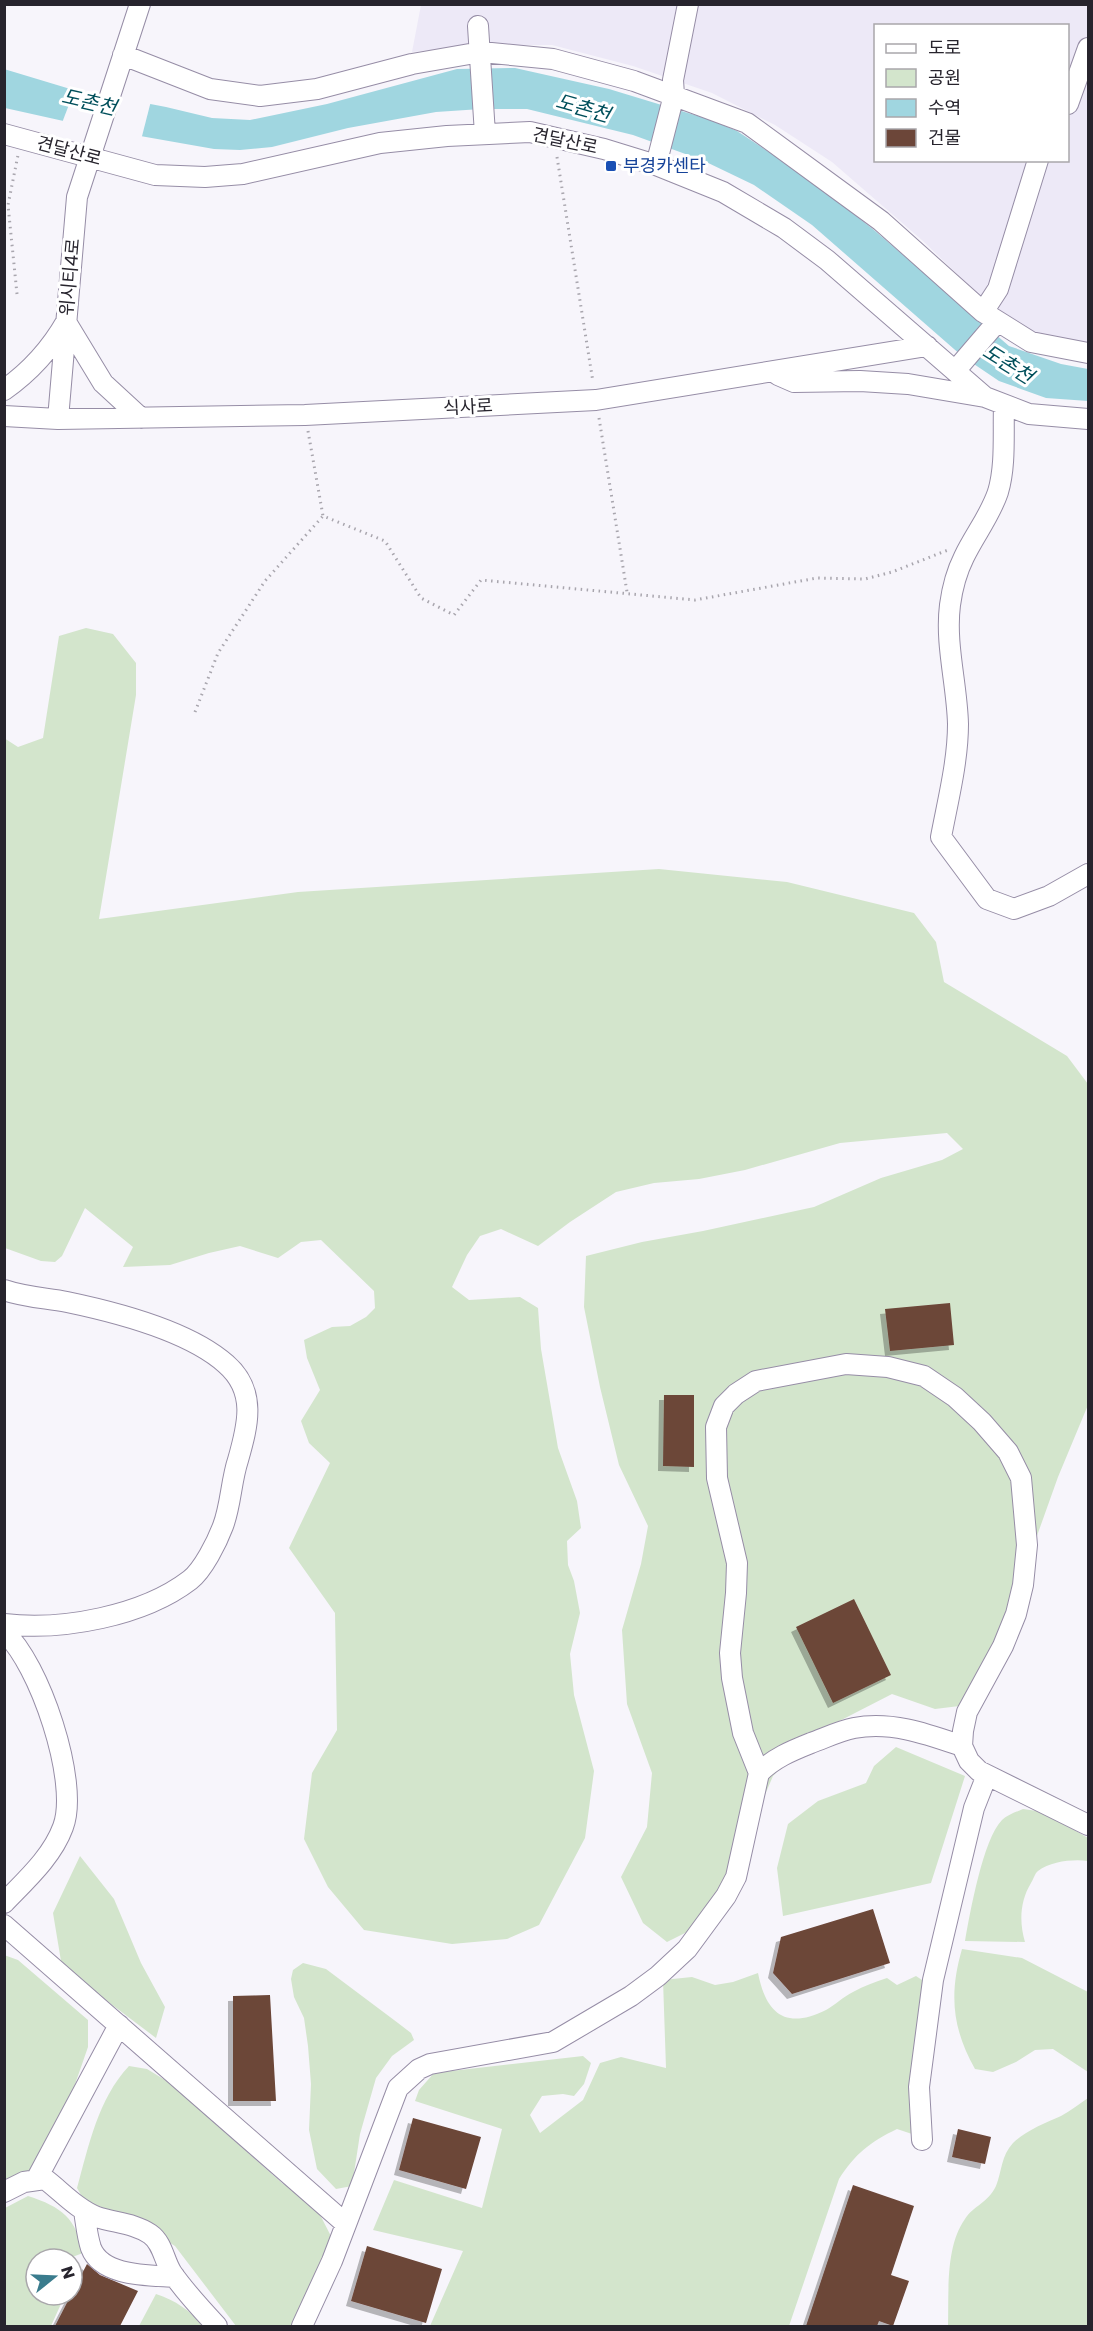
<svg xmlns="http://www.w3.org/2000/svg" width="1093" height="2331" viewBox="0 0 1093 2331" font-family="Poppins,'Noto Sans KR',sans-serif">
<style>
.built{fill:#ede9f7;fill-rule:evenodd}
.green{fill:#d3e5cc}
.water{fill:#a0d6e0}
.pier{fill:#f7f5fb}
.building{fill:#6c4639;filter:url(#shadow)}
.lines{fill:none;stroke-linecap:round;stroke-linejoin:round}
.minor-casing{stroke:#968da6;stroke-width:22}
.path{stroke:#a9a6ae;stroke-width:3;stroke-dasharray:1.5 4.5;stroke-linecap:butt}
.minor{stroke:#fff;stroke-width:20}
.transit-dot{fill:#1a4fb4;stroke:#fff;stroke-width:2}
.labels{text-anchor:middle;stroke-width:6;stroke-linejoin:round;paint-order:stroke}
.street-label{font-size:18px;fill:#27242d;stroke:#fff}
.transit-label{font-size:18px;fill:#164399;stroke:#fff;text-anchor:start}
.water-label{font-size:20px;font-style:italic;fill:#004f5b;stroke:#fff}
</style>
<defs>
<filter id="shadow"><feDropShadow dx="-5" dy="5" stdDeviation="0" flood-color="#0004"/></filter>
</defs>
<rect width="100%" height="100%" fill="#f7f5fb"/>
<path class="built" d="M421 5H1088V343L1029 335 988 304 923 241 832 162 775 125 712 93 633 66 552 45H480L412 52ZM876 26H1068V160H876Z"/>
<path class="green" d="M86 628 113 634 136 663V695L99 919 298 892 659 869 787 882 914 913 936 942 944 982 1067 1056 1088 1084V1405L1058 1477 1003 1631 984 1703 935 1709 892 1694 816 1733 773 1776 724 1891 697 1927 667 1942 643 1923 621 1877 647 1827 652 1773 627 1704 622 1630 641 1564 648 1526 619 1465 600 1387 584 1307 586 1256 642 1242 703 1231 814 1207 881 1178 942 1160 963 1149 947 1133 840 1143 745 1170 699 1179 654 1183 616 1192 570 1222 538 1246 501 1229 480 1236 467 1255 452 1287 469 1300 520 1297 538 1308 541 1349 558 1448 577 1501 581 1528 567 1541 568 1565 574 1581 580 1613 570 1654 574 1695 594 1771 585 1838 539 1925 507 1939 452 1944 364 1930 328 1887 304 1839 312 1773 337 1730 335 1613 289 1548 330 1463 309 1443 301 1421 320 1390 307 1358 304 1340 332 1327 350 1326 366 1317 375 1308 374 1291 321 1240 301 1242 278 1258 240 1246 209 1253 170 1265 123 1267 133 1247 85 1208 62 1256 55 1262 41 1261 5 1248 4 738 18 747 43 738 59 636Z
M896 1747 965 1776 931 1883 783 1916 777 1868 788 1824 818 1801 866 1783 874 1766Z
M1023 1809 1044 1812 1088 1838V1861C1074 1859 1051 1861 1038 1871 1035 1873 1033 1880 1031 1883 1020 1901 1019 1922 1025 1942L965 1941C970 1913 983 1839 1002 1820 1007 1815 1016 1812 1023 1809Z
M80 1856 114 1899 141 1963 165 2007 156 2038 62 1967 53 1913Z
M962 1949 1022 1958 1088 1992V2072L1053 2049 1035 2050 1016 2062 993 2072 975 2069C952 2028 949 1994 962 1949Z
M4 1955 18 1960 88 2020V2047L73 2090 39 2167 5 2181Z
M303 1963 326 1969 398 2023 411 2033 414 2040 392 2056 376 2078 360 2134 352 2186 336 2189 317 2169 309 2130 311 2084 308 2046 304 2018 294 1997 291 1979 293 1970Z
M758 1973C766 2014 786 2030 826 2010 835 2005 843 1997 853 1992 864 1986 875 1982 887 1978L897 1985 916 1976 922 1980 924 1992 915 2135 897 2129C870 2142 855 2154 839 2179L789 2326H430L463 2251 373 2230 394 2180 482 2208 502 2129 415 2101 419 2090 434 2073 583 2056 591 2063 584 2084 574 2096 563 2094 542 2096 530 2115 540 2133 583 2100 600 2063 621 2057 666 2068 663 1980 692 1977 715 1985 733 1982Z
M129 2066 147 2069 170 2083 282 2183 314 2203 336 2246 316 2272 303 2317 296 2326H236L175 2246 139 2224 89 2209 77 2188C89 2145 98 2099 129 2066Z
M1088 2092V2326H948C949 2293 945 2247 965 2219 973 2206 988 2203 996 2186 1002 2171 1001 2156 1013 2143 1025 2131 1045 2123 1061 2116 1070 2111 1079 2104 1088 2098Z
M28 2196C62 2207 76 2218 83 2253L67 2259H36V2295H65L51 2326H5V2208Z
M156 2294C175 2300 191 2311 203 2326H139Z"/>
<path class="water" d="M515 68 609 89 711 120 737 131 805 176 874 230 1009 346 1061 364 1088 369V401L1046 398 999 381 962 356 812 225 754 185 702 160 633 135 527 109H481L436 112 348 128 272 147 240 150 214 149 95 128 5 108 4 69 67 88 166 107 212 118 250 120 327 104 457 69Z"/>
<path class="pier" d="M76 86 151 101 141 140 62 123Z"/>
<path class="building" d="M950 1303 954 1345 890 1351 885 1309Z
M664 1395H694V1467L663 1466Z
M854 1599 891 1675 833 1703 796 1627Z
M873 1909 890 1963 792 1994 773 1973 781 1937Z
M270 1995 276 2101H233V1996Z
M413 2118 481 2137 466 2189 399 2170Z
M958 2129 991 2137 985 2164 952 2157Z
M853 2185 914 2206 891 2275 909 2281 893 2326 879 2321 877 2326H806Z
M367 2246 442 2269 426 2323 351 2301Z
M87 2264 100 2275 138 2291 120 2326H55Z"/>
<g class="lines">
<g class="minor-casing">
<path id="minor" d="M478 26 485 134
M123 55 210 89 260 96 317 89 412 64 481 52 553 59 634 81 747 123 881 221 983 312 1031 342 1088 353
M1068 104 1088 48
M4 134 155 175 205 177 243 174 380 143 447 136 530 132 604 149 656 165 723 192 784 228 827 260 985 397 1029 414 1088 419
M656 165 674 95 673 80 688 4
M983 312 998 289 1038 160
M955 371 997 322
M778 375 794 382 860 381 908 384 985 397
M4 390C31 371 50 350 66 322L103 383 141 418
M1004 406C1003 433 1006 465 998 492 990 516 975 534 964 557 957 571 952 590 950 605 945 644 957 684 958 724 958 761 948 800 941 837L987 899 1014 909 1049 896 1088 874
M4 416 58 419 305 415 596 400 927 346
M58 419 77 197 140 4
M4 1290C24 1297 46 1298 67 1302 115 1312 189 1331 226 1364 257 1391 248 1425 238 1460 231 1481 231 1505 223 1526 217 1542 203 1570 190 1580 143 1616 62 1631 4 1624
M4 1632C39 1662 80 1783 63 1827 52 1857 26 1880 4 1903
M759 1773 743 1733 732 1678 730 1653 736 1593 737 1563 717 1478 716 1427 724 1406 736 1394 756 1381 846 1364 888 1367 924 1376 955 1397 982 1422 1008 1452 1021 1478 1027 1545 1023 1585 1016 1614 1003 1646 967 1712 963 1731 962 1746 969 1761 979 1771 1088 1825
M4 1925 346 2224
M922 2140 919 2087 933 1980 974 1808 987 1775
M36 2180 119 2025
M4 2192 24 2182 45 2179C62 2192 77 2209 97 2217 115 2223 134 2223 150 2234 163 2243 164 2261 172 2273 186 2293 201 2309 217 2326
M84 2211C86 2223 87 2236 91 2248 102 2277 150 2275 175 2277
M302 2326 332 2261 398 2088 419 2069 430 2064 553 2042 631 1996 658 1976 687 1949 726 1896 736 1877 759 1773C774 1758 791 1751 811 1743 825 1738 839 1731 854 1728 892 1721 927 1734 962 1746"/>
</g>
<path class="path" d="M557 157 593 382
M17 294 8 205 18 155
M599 418 627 592
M308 431 323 516 385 541 421 598 454 615 481 580 695 600 817 578 865 579 892 572 948 550
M195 712 218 653 265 581 323 516"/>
<use href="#minor" class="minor"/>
</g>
<rect class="transit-dot" x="605" y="160" width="12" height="12" rx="3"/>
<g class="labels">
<g class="street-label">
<text transform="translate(565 141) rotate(12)" y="6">견달산로</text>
<text transform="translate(69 151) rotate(15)" y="6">견달산로</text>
<text transform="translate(70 277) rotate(-85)" y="6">위시티4로</text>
<text transform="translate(468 407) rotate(-3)" y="6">식사로</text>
</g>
<g class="transit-label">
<text x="623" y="172">부경카센타</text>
</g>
<g class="water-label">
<text transform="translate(89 102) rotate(13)" y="7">도촌천</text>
<text transform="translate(583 108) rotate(16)" y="7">도촌천</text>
<text transform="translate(1008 364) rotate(32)" y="7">도촌천</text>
</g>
</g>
<rect width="1093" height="2331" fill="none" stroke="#27242d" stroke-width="12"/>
<rect x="874" y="24" width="195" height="138" fill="#ffffff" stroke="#a9a7ab" stroke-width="1.5"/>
<rect x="886" y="44" width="30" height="9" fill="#ffffff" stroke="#a9a7ab" stroke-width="1.5"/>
<text x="928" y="54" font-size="18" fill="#27242d">도로</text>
<rect x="886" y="69" width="30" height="18" fill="#d3e5cc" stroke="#a9a7ab" stroke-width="1.5"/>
<text x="928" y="84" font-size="18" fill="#27242d">공원</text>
<rect x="886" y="99" width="30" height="18" fill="#a0d6e0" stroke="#a9a7ab" stroke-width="1.5"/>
<text x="928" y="114" font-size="18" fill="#27242d">수역</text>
<rect x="886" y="129" width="30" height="18" fill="#6c4639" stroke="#a9a7ab" stroke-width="1.5"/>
<text x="928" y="144" font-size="18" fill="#27242d">건물</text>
<g transform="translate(54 2277) rotate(72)"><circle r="28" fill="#ffffff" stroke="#a9a7ab" stroke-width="1.5"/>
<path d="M0-4.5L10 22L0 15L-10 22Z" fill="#3a7c8d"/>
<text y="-9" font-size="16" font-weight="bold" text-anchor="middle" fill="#27242d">N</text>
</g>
</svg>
